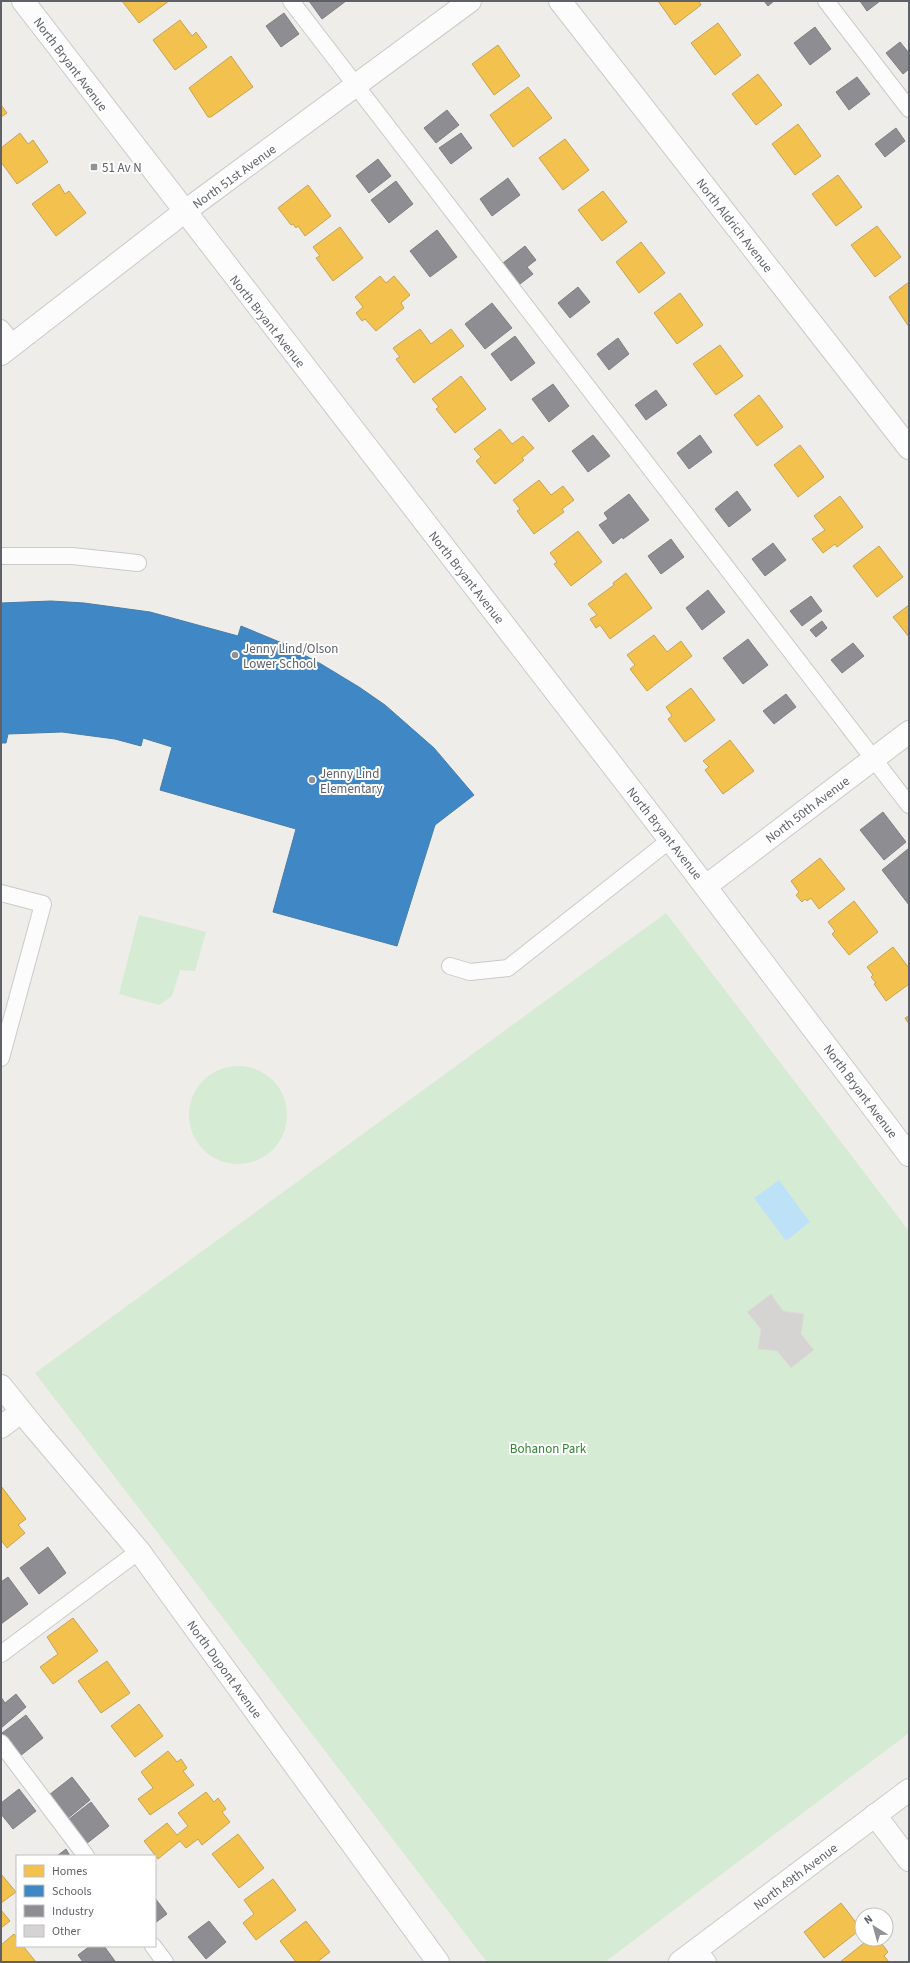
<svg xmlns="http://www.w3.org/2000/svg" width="910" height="1963" viewBox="0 0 910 1963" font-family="'Source Sans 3',sans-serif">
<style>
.green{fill:#d6ebd3}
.water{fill:#bde2f8}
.homes{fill:#f2c14e;stroke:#c6a456}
.schools{fill:#3f88c5;stroke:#487da9}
.industry{fill:#8d8d92;stroke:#7f8085}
.building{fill:#d5d4d2;stroke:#dedcd8}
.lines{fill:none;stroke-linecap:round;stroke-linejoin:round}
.lane-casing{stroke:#c9cac9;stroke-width:18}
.street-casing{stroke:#c9cac9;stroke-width:24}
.secondary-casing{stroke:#c9caca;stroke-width:24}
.lane{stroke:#fcfcfc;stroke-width:16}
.street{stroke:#fcfcfc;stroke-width:22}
.secondary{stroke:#fcfcfc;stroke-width:22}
.poi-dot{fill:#909395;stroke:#fff;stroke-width:1.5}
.labels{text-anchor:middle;stroke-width:4;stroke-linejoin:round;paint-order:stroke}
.street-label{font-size:13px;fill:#5e6268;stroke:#fff}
.poi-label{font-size:13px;fill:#5e6268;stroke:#fff;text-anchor:start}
.park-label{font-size:13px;fill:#2f8530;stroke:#fff}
</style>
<rect width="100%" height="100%" fill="#eeede9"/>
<path class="green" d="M666 913 909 1231V1733L605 1962H487L35 1373Z
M139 915 206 932 195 971 180 970 172 996 159 1005 119 994Z
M189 1115a49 49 0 1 1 98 0a49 49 0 1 1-98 0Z"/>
<path class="water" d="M779 1180 810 1222 786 1241 754 1198Z"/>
<path class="homes" d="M122 1H169L139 23Z
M658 1H699L701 5 675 25Z
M180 20 192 36 196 32 207 47 175 70 153 40Z
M718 23 741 55 715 75 691 43Z
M498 45 520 76 494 95 472 64Z
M231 56 253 87 211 117H208L189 88Z
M758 74 782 105 756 125 732 94Z
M528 87 552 118 513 147 490 115Z
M1 105 7 113 1 117Z
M798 124 821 156 795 175 772 144Z
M20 133 28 144 33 140 48 162 17 184 1 162V148Z
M565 139 589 170 563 190 539 158Z
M838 175 862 207 836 226 812 194Z
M59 184 65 194 69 191 86 213 56 236 32 204Z
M308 185 331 216 305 236 298 226 296 228 293 224 291 225 278 208Z
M603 191 627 222 602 241 578 210Z
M877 226 901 257 875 277 851 245Z
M340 227 363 258 333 281 316 258 320 256 313 247Z
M641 242 665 273 639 293 616 262Z
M380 276 386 283 394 276 410 295 401 303 404 308 376 331 365 319 362 321 356 313 363 307 355 297Z
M909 282V327L889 297Z
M680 293 703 325 677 344 654 313Z
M420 329 431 344 451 329 464 346 414 383 396 359 400 357 393 348Z
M720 345 743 376 716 395 693 364Z
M461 376 486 409 455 433 436 409 439 407 432 399Z
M759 395 783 427 757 446 734 415Z
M500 429 512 444 523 436 534 448 522 458 524 460 495 484 476 461 481 457 474 449Z
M800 445 824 477 798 497 774 465Z
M539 480 551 495 563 486 574 500 562 509 564 512 534 534 517 511 520 509 513 500Z
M840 496 863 527 837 547 835 544 823 553 812 539 825 530 814 516Z
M578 531 602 562 571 586 554 564 557 562 550 553Z
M879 546 903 577 877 597 853 566Z
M626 573 652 608 610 639 600 625 596 628 590 619 597 615 588 604 614 585 613 583Z
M909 605V637L893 617Z
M654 635 667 652 681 641 692 656 647 691 630 669 635 665 627 655Z
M691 688 715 720 685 742 668 719 672 716 666 707Z
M730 740 754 771 723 794 705 770 709 767 703 761Z
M820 858 845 889 819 909 811 898 807 901 805 899 802 902 796 895 799 892 791 881Z
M854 901 878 932 849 955 832 934 835 931 828 922Z
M893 947 909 968V984L886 1001 874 984 876 983 871 977 873 975 867 967Z
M909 1016V1024L905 1018Z
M1 1486 26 1519 18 1525 25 1533 7 1548 1 1540Z
M73 1618 98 1651 53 1684 40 1667 58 1654 47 1637Z
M107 1661 130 1693 101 1713 78 1681Z
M139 1704 163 1736 135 1757 111 1726Z
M168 1751 177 1762 181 1759 187 1768 183 1771 194 1785 150 1815 138 1799 153 1788 141 1772Z
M206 1792 214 1802 218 1798 226 1809 222 1812 230 1822 202 1845 198 1839 186 1848 180 1841 158 1859 144 1841 167 1823 177 1835 188 1826 178 1813Z
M238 1834 264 1868 239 1888 212 1854Z
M1 1874 16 1892 1 1903Z
M273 1879 296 1910 256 1940 243 1923 254 1914 244 1900Z
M841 1903 861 1929 824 1958 804 1932Z
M1 1910 10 1921 1 1928Z
M306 1921 330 1952 317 1962H296L280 1941Z
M14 1934 17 1938V1946H23L36 1962H1V1945Z
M869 1939 875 1944 879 1940 888 1952 884 1956 889 1962H840Z"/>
<path class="schools" d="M51 601 84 603 150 612 238 636 241 626 282 643 321 664 359 687 385 705 434 748 474 795 435 825 397 946 273 912 296 829 160 790 172 747 143 738 141 746 115 739 62 732 8 734 6 743H1V603Z"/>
<path class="industry" d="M309 1H346L322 19Z
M764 1H774L768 6Z
M860 1H880L867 11Z
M284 13 299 34 281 47 266 26Z
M815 27 831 49 810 65 794 43Z
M900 42 909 53V69L903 74 886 53Z
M857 77 870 94 849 110 836 92Z
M447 110 459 125 436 143 424 128Z
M896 128 905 141 885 157 875 144Z
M461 133 472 148 451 164 439 148Z
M378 159 391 176 369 193 356 176Z
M508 178 520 195 492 216 480 199Z
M396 181 413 204 389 223 371 200Z
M437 230 457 257 430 277 410 251Z
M525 246 536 260 527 267 533 274 520 284 503 263Z
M578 287 590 302 570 318 558 303Z
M492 303 512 328 485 349 465 324Z
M515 336 535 363 511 381 491 354Z
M618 338 629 354 609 370 597 354Z
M553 384 569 406 549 422 532 399Z
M656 390 667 405 646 420 635 405Z
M593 435 610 456 588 472 572 451Z
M700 435 712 452 689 469 677 453Z
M737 491 751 510 729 527 715 509Z
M629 494 649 520 623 539 622 537 613 544 599 525 608 519 604 513Z
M671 539 684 557 661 574 648 556Z
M773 543 786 560 765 576 752 559Z
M708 590 725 612 702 630 686 608Z
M811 596 822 611 802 626 790 611Z
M822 621 827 628 816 637 810 630Z
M748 639 768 665 743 684 723 658Z
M853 643 864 656 842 673 831 660Z
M786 694 796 707 774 724 763 711Z
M883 812 906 842 884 860 860 830Z
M908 849 909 850V905L882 870Z
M48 1547 66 1573 39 1594 20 1568Z
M8 1577 28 1604 1 1624V1582Z
M16 1694 26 1707 1 1728V1697L5 1703Z
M26 1715 43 1738 20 1756 2 1733Z
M72 1777 90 1800 67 1819 49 1795Z
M19 1789 36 1811 13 1829 1 1814V1803Z
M91 1802 109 1826 86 1844 68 1820Z
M66 1849 70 1856H57Z
M155 1898 167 1914 155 1923Z
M209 1921 226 1942 206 1959 188 1937Z
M90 1946H104L115 1961 83 1962 78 1955Z"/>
<path class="building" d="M771 1294 783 1311 804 1314 801 1334 814 1350 791 1368 777 1351 758 1349 761 1329 747 1312Z"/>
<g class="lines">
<g class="lane-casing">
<path id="lane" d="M291 1 909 805
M826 1 909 109
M1 328 14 344
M1 556H72L138 563
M1 893 43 904 1 1058
M450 966 470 972 508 968 670 840
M1 1654 139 1551
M1 1743 86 1856
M153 1946 165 1962
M698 1949 708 1962"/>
</g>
<g class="street-casing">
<path id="street" d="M560 1 909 448
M1 354 184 212 470 1
M706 886 909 732
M1 1386 34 1427 139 1551 438 1962
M1 1427 21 1412
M875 1815 909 1860"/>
</g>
<g class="secondary-casing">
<path id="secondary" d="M23 1 670 840 909 1155
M680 1962 909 1790"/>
</g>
<use href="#lane" class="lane"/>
<use href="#street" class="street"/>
<use href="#secondary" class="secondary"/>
</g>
<g class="poi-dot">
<rect x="90" y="163" width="8" height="8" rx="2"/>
<circle cx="235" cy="655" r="4"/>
<circle cx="312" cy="780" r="4"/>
</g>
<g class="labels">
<g class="street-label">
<text transform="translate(71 64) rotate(53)" y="5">North Bryant Avenue</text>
<text transform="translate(234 176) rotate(-36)" y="5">North 51st Avenue</text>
<text transform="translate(735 225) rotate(52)" y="5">North Aldrich Avenue</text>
<text transform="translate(268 321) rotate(52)" y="5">North Bryant Avenue</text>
<text transform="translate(467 577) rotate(52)" y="5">North Bryant Avenue</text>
<text transform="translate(807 809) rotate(-37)" y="5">North 50th Avenue</text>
<text transform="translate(665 833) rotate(52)" y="5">North Bryant Avenue</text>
<text transform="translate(861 1091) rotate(53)" y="5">North Bryant Avenue</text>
<text transform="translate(225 1669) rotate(54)" y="5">North Dupont Avenue</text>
<text transform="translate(795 1876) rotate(-37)" y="5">North 49th Avenue</text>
</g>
<g class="poi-label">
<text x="102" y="172">51 Av N</text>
<text x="243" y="653">Jenny Lind/Olson<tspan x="243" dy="15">Lower School</tspan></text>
<text x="320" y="778">Jenny Lind<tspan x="320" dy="15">Elementary</tspan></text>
</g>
<g class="park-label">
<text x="548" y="1453">Bohanon Park</text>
</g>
</g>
<rect width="910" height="1963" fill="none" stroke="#5e6268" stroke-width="4"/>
<rect x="16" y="1855" width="140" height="92" fill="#ffffff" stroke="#bfc0c3"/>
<rect x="24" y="1865" width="20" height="12" fill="#f2c14e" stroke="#bfc0c3"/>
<text x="52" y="1875" font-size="12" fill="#5e6268">Homes</text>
<rect x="24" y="1885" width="20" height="12" fill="#3f88c5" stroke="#bfc0c3"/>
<text x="52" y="1895" font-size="12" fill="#5e6268">Schools</text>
<rect x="24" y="1905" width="20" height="12" fill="#8d8d92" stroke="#bfc0c3"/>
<text x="52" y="1915" font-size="12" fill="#5e6268">Industry</text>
<rect x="24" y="1925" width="20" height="12" fill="#d5d4d2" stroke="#bfc0c3"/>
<text x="52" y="1935" font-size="12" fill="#5e6268">Other</text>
<g transform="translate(874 1927) rotate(323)"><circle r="19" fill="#ffffff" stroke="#bfc0c3"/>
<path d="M0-3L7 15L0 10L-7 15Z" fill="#909395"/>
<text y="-6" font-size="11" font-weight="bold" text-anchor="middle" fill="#5e6268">N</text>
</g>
</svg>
